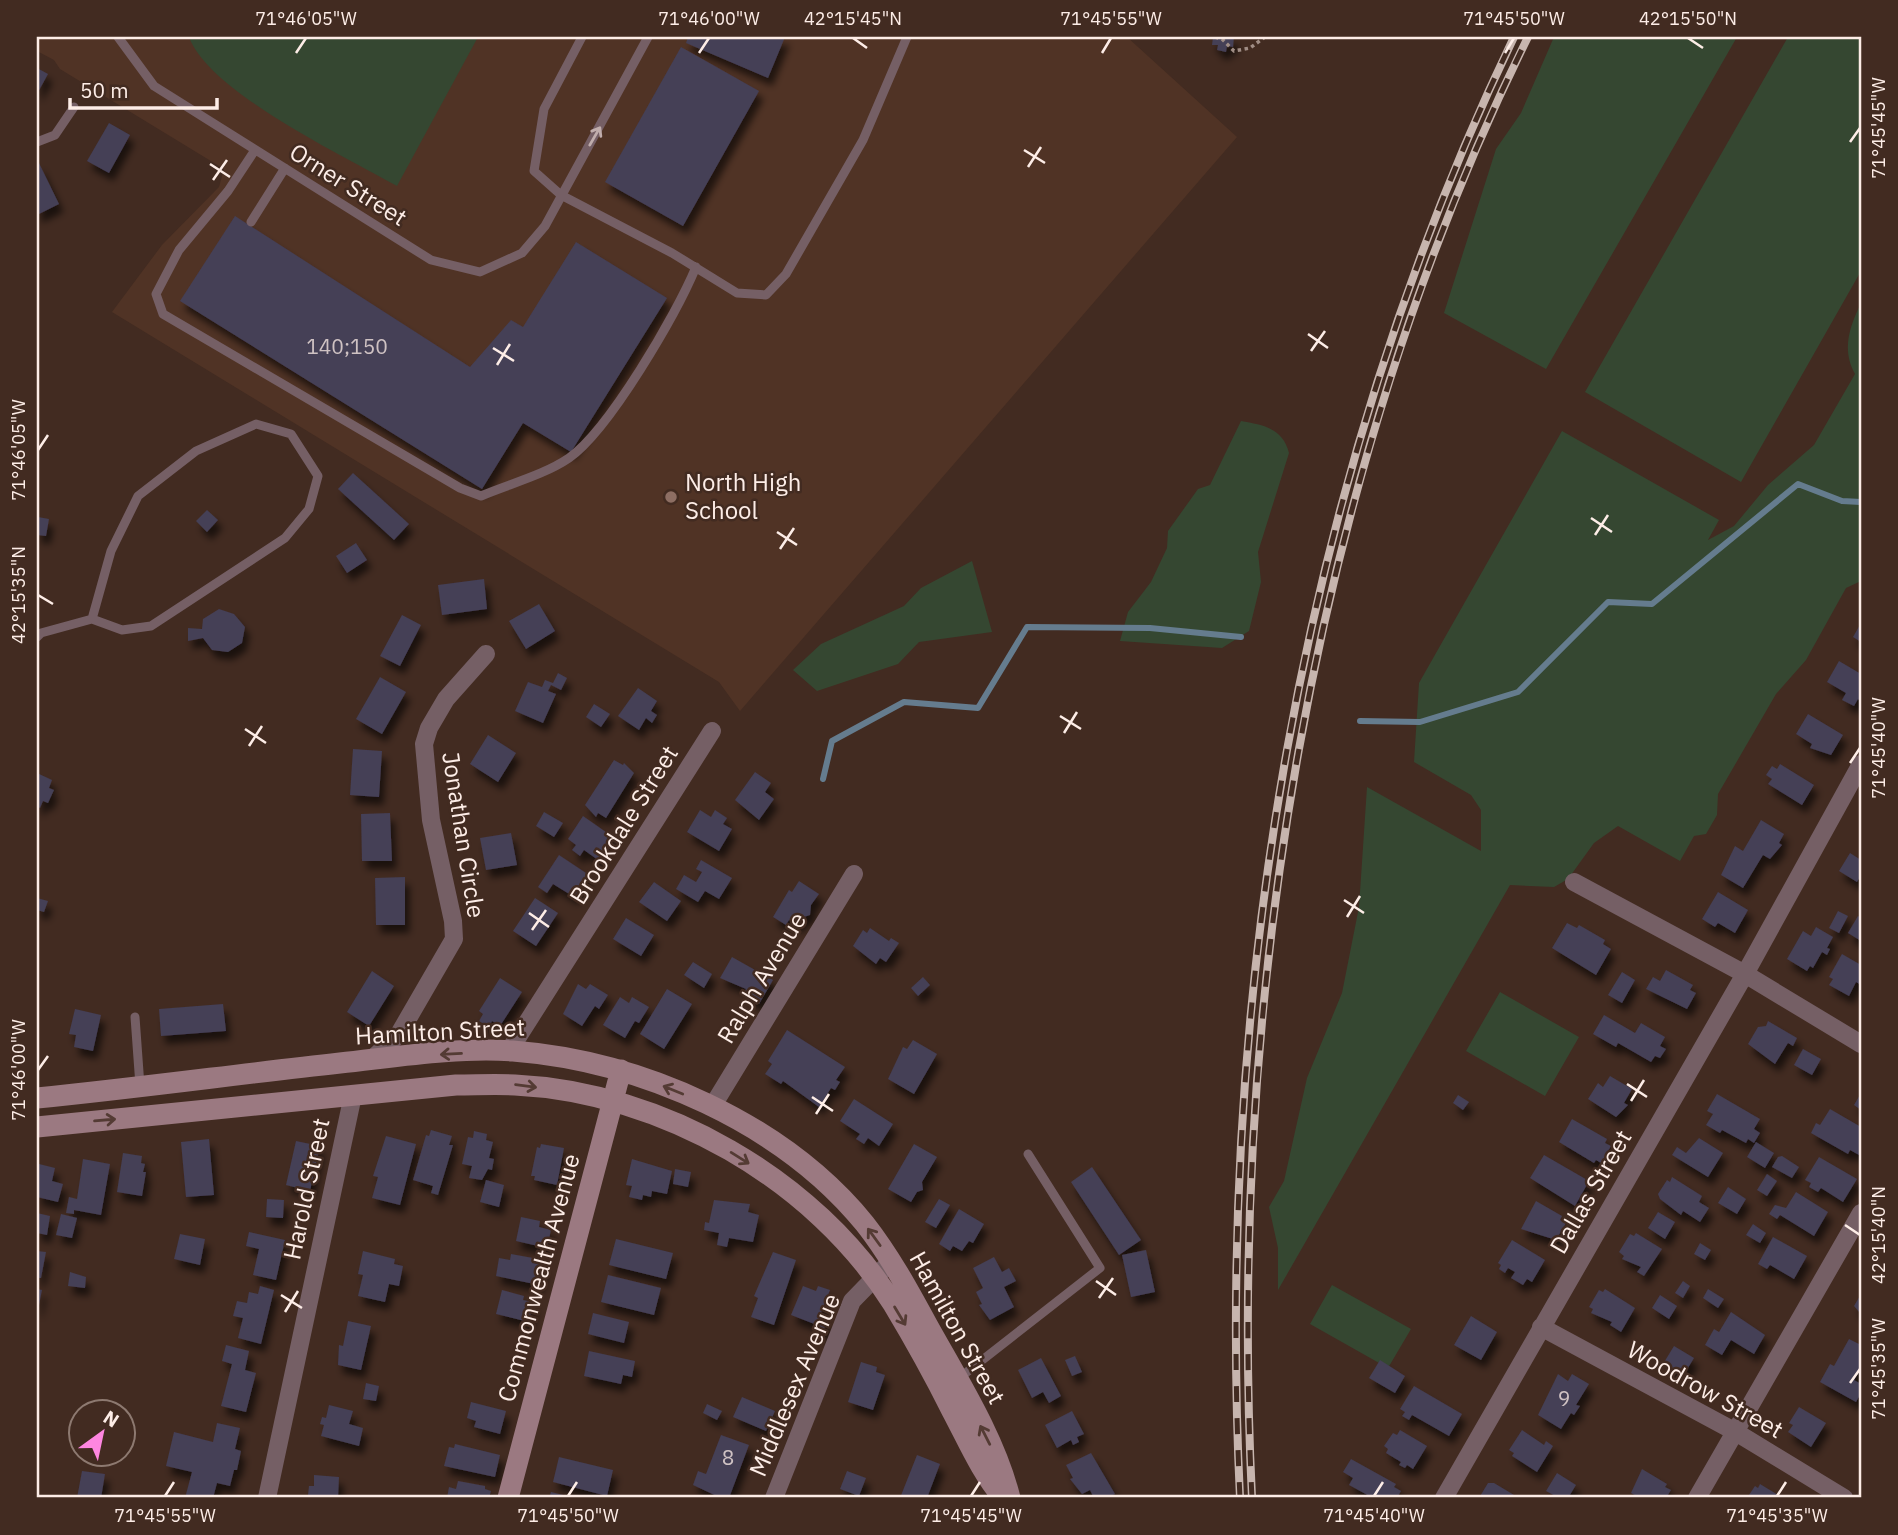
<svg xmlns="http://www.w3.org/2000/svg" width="1898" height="1535" viewBox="0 0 1898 1535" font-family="'IBM Plex Sans',sans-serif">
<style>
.built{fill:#503325}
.green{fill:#354731}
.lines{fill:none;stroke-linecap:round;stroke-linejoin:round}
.stream{stroke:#657c8e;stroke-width:6}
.building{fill:#443f56;filter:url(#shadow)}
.path{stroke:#a08d85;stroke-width:3.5;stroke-dasharray:3.5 3.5;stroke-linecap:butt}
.lane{stroke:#755f65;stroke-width:9}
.street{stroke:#755f65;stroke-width:18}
.secondary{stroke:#9b7981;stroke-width:21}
.rail-casing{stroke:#c7b5ae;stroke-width:8}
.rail{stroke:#422b21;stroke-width:5;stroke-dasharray:16;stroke-linecap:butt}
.oneway{stroke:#c0adac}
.oneway2{stroke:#543b34}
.ticks{fill:none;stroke:#fdede7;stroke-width:2.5}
.education-dot{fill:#8d6e63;stroke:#422b21;stroke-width:2.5}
.labels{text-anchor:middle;stroke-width:5;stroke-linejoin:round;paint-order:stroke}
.number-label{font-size:21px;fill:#cfc2c3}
.street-label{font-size:24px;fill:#fdede7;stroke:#422b21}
.poi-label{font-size:24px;fill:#fdede7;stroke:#422b21;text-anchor:start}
.neatline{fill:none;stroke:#fdede7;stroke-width:2.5}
.ticks-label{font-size:18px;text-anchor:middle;fill:#fdede7}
</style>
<defs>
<filter id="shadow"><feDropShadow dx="4.5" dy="8" stdDeviation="3.5" flood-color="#0009"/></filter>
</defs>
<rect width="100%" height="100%" fill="#422b21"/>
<path class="built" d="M37 37H1127L1237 137 740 711 719 682 112 312 162 245 219 187 224 169 60 69 54 60 37 51Z"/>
<path class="green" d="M189 37H478L397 186C344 156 209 92 189 37Z
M1554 37H1737L1546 369 1444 313 1496 149 1521 113Z
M1788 37H1861V271L1741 482 1585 392Z
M1861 303V581L1846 588 1806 660 1776 694 1718 794 1717 815 1706 834 1694 836 1680 861 1618 826 1594 843 1568 879 1554 887 1510 885 1278 1290V1248L1269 1207 1284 1181 1307 1078 1342 993 1359 907 1367 787 1481 851V810L1471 795 1414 762 1419 683 1562 431 1719 520 1708 540 1734 526 1768 485 1814 445 1855 374C1841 349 1850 326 1861 303Z
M1241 421C1263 425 1283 428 1289 453L1258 552 1261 582 1249 631 1222 648 1120 641 1128 612 1151 582 1167 548 1168 531 1198 489 1210 485Z
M972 561 992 632 919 642 898 664 817 691 793 670 821 644 904 606 921 588Z
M1500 992 1579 1037 1545 1096 1466 1051Z
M1332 1285 1411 1329 1388 1368 1310 1324Z"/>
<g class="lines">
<path class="stream" d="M1360 721 1420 722 1518 692 1608 602 1652 604 1798 484 1842 501 1861 502
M823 779 832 741 904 702 978 708 1027 627 1150 628 1241 637"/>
</g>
<path class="building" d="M688 37H785L768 78 686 43Z
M1213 37H1234L1233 47 1227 46 1226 52 1217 50 1218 45H1212Z
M681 47 759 91 683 226 605 182Z
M37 68 48 74 37 94Z
M109 123 130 135 109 173 87 161Z
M39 163 59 204 37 215V164Z
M235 216 470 367 511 320 523 327 576 242 667 298 571 452 523 423 482 489 180 301Z
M353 473 409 524 394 540 338 489Z
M207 510 218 520 207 532 196 521Z
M38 517 49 519 46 536 37 535Z
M356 543 367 560 347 573 336 556Z
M484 579 487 609 442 615 438 585Z
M539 604 555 631 526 649 509 621Z
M219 609 234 614 245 627 242 643 228 652 212 650 203 638 188 641V628L202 629 203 619Z
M402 615 421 625 400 666 380 656Z
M1861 623V642L1853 637Z
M1839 661 1861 674V702L1858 699 1854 706 1842 700 1846 693 1827 682Z
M558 673 567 678 561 690 551 685 548 691 556 694 543 723 515 711 528 682 542 687 545 680 553 683Z
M380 677 406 692 382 734 356 719Z
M638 688 657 701 651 711 657 715 652 723 646 718 639 730 618 716Z
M594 704 610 714 601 727 586 717Z
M1808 714 1843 735 1831 755 1810 748 1812 744 1796 734Z
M488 735 516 753 498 782 470 764Z
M353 749 382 751 379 797 350 795Z
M614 760 623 765 624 763 634 773 606 818 598 813 596 817 585 805Z
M1780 764 1814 785 1802 805 1768 784 1772 779 1766 775 1772 766 1777 769Z
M755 772 771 783 765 792 774 799 759 820 735 800Z
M37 773 52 780 49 788 54 790 48 803 43 801 40 808 37 806Z
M700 810 711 817 715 810 727 818 723 824 732 829 719 851 687 832Z
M544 812 563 823 554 837 536 826Z
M390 813 392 861H362L361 814Z
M583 816 613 837 598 860 584 850 580 856 572 850 576 845 568 839Z
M1761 820 1784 834 1779 843 1782 845 1770 859 1763 855 1743 888 1721 875 1735 846 1743 851Z
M511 833 517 865 486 870 480 838Z
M1850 853 1861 860V875L1857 882 1839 871Z
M559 855 589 875 574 897 553 884 547 893 538 887Z
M701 860 732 878 719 899 705 891 698 902 676 889 684 875 696 882 702 872 696 869Z
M405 877V925H376L375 878Z
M799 881 819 894 811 905 810 915 804 917 799 925 789 920 786 925 773 917 789 890 792 892Z
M654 882 681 901 667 921 639 902Z
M1718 892 1748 910 1735 933 1718 923 1715 927 1702 919Z
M37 898 48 901 44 912 37 910Z
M535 898 558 913 536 946 513 931Z
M1838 911 1848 916 1839 933 1829 928Z
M1858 916 1861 918V941L1848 933Z
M626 918 654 935 641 956 613 939Z
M1567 923 1577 928 1579 925 1605 940 1603 944 1611 949 1596 975 1552 948Z
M1816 927 1833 937 1827 948 1830 949 1827 955 1822 952 1813 968 1810 966 1807 971 1787 959 1803 931 1811 936Z
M870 928 889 941 891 938 899 943 886 962 880 958 876 964 853 946 863 930 867 933Z
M1842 954 1861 965V985L1856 982 1849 996 1829 985 1833 979 1829 977Z
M732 957 773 980 759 1004 743 994 746 989 720 978Z
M693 962 712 974 704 988 684 975Z
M1666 970 1693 985 1690 990 1696 993 1687 1009 1646 989 1653 977 1660 981Z
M372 971 394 986 369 1026 347 1012Z
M1622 972 1635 980 1622 1003 1608 995Z
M923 977 930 985 918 996 911 988Z
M500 978 522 992 500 1026 492 1021 489 1027 479 1021 483 1014 479 1011Z
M578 984 586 989 590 984 608 995 599 1009 595 1006 582 1026 563 1014Z
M667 989 692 1004 664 1049 640 1034Z
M620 997 629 1003 632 997 649 1007 639 1023 635 1021 625 1038 603 1025Z
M223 1004 226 1031 161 1036 159 1009Z
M75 1009 101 1015 93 1051 74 1047 76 1035 69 1034Z
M1604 1015 1635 1033 1641 1023 1665 1037 1660 1046 1666 1049 1660 1058 1655 1056 1651 1062 1618 1043 1616 1047 1593 1034Z
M1768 1021 1797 1038 1793 1046 1788 1043 1775 1064 1748 1044 1758 1027 1766 1026Z
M787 1030 845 1067 836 1080 840 1082 835 1090 831 1088 819 1107 783 1081 781 1084 765 1074 772 1064 768 1061Z
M913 1040 937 1054 914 1094 888 1079 903 1047 907 1049Z
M1803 1049 1821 1059 1812 1075 1794 1065Z
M1610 1076 1632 1089 1624 1103 1628 1105 1616 1117 1588 1099 1598 1083 1603 1087Z
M1861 1093V1110L1854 1105Z
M1717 1094 1760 1119 1754 1129 1760 1133 1754 1143 1748 1139 1746 1143 1722 1130 1720 1133 1706 1125 1713 1114 1707 1111Z
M1458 1095 1469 1102 1463 1110 1453 1103Z
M854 1099 893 1124 879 1146 868 1138 864 1144 856 1139 860 1134 840 1121Z
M1830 1109 1861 1127V1156L1850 1150 1848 1154 1811 1133 1816 1123 1820 1125Z
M1572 1119 1607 1139 1605 1143 1611 1146 1601 1163 1596 1160 1594 1163 1559 1142Z
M431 1130 452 1136 449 1145H453L438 1195 431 1193 433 1186 413 1180 426 1135 429 1136Z
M474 1131 487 1134 486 1140 493 1142 489 1158 494 1159 492 1170 488 1169 482 1180 469 1178 472 1166 462 1164 468 1137 473 1138Z
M386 1136 416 1144 400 1205 372 1198 378 1177 373 1176Z
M1699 1138 1723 1153 1708 1177 1672 1155 1677 1147 1686 1153Z
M209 1139 214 1195 186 1197 181 1142Z
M296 1141 320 1146 310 1191 286 1185Z
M1756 1142 1774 1153 1765 1168 1747 1157Z
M541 1144 564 1148 557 1185 534 1180 535 1176H531L537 1147 540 1148Z
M914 1144 937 1157 922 1182 923 1190 917 1192 911 1202 888 1189Z
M123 1153 142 1156 141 1163 145 1164 143 1172H146L142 1196 117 1192Z
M1544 1155 1589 1181 1575 1206 1530 1178Z
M1782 1156 1799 1167 1792 1178 1772 1167 1778 1157Z
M1819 1157 1857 1179 1843 1202 1821 1188 1818 1192 1809 1187 1811 1183 1805 1180Z
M83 1159 110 1164 101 1215 74 1210V1214L66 1213 69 1197 77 1199Z
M632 1159 672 1171 667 1194 652 1191 651 1197 643 1195 642 1200 629 1197 632 1186 626 1185Z
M39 1164 55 1168 52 1181 63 1184 58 1202 37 1197Z
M1092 1167 1141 1240 1119 1255 1071 1182Z
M675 1169 691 1172 688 1187 673 1184Z
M1767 1174 1777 1181 1767 1196 1757 1190Z
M1672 1177 1702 1196 1699 1202 1709 1208 1700 1222 1683 1211 1681 1215 1660 1199 1658 1194 1667 1180 1670 1182Z
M486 1180 504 1185 499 1207 480 1202Z
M1728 1187 1746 1199 1737 1214 1718 1203Z
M1796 1192 1828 1212 1814 1236 1780 1215 1777 1219 1769 1214 1775 1205 1786 1208Z
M267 1199 284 1200 283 1218 266 1217Z
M939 1199 950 1205 936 1228 925 1222Z
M714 1200 750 1204 748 1212 759 1215 753 1242 729 1238 727 1247 717 1245 719 1233 704 1230 705 1222 709 1223Z
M1536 1201 1562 1216 1560 1220 1566 1223 1556 1240 1521 1229Z
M959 1209 984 1224 973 1243 969 1241 962 1251 953 1246 950 1251 939 1244Z
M1658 1212 1675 1222 1665 1239 1648 1228Z
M37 1213 50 1216 47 1235 37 1233Z
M61 1214 77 1218 72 1238 56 1235Z
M521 1217 540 1221 539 1227 551 1230 547 1248 516 1241Z
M1753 1224 1766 1233 1760 1243 1746 1235Z
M249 1232 285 1240 276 1280 253 1275 259 1249 246 1246Z
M1636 1233 1662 1249 1644 1276 1637 1272 1641 1267 1622 1259 1624 1256 1619 1252 1630 1234 1634 1236Z
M180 1234 205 1239 200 1265 174 1259Z
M1773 1237 1807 1256 1794 1279 1770 1265 1767 1269 1758 1264Z
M616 1239 673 1253 666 1279 609 1265Z
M1512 1240 1545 1260 1532 1282 1527 1279 1523 1285 1511 1278 1515 1272 1508 1268 1505 1273 1499 1269 1501 1265 1498 1263Z
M1700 1243 1711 1250 1705 1260 1694 1254Z
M1146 1250 1155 1292 1131 1297 1122 1255Z
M37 1251 46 1252 41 1278H37Z
M363 1251 395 1259 394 1264 403 1266 399 1286 389 1284 385 1302 358 1296 363 1275 358 1274Z
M773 1252 796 1260 774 1325 751 1317 758 1298 754 1296Z
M511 1254 533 1258 532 1263 543 1265 539 1285 496 1276 499 1258 510 1260Z
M994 1257 1002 1272 1009 1268 1016 1281 1004 1287 1014 1307 990 1320 979 1305 982 1304 976 1292 983 1288 973 1268Z
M70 1272 86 1277 85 1288 68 1286Z
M608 1275 661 1288 654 1315 601 1302Z
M1683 1281 1690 1286 1683 1298 1675 1293Z
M260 1286 274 1290 261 1344 238 1338 243 1318 233 1316 237 1301 247 1303 249 1292 258 1294Z
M803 1286 816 1291 818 1286 830 1290 819 1318 827 1321 822 1334 814 1331 817 1325 791 1315Z
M37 1289 42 1290 38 1310H37Z
M1605 1289 1635 1308 1621 1332 1610 1325 1612 1322 1591 1313 1593 1309 1589 1307 1599 1290 1603 1292Z
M1708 1289 1724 1299 1718 1308 1703 1298Z
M502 1290 524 1296 523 1300 533 1302 529 1322 496 1314Z
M1861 1294V1314L1854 1306Z
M1660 1295 1677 1306 1669 1319 1652 1308Z
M1731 1312 1765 1335 1754 1354 1731 1340 1722 1355 1705 1345 1714 1329 1719 1332Z
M593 1313 629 1322 624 1343 588 1334Z
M1471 1316 1497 1332 1481 1360 1454 1345Z
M348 1321 371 1326 361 1370 338 1365 339 1345 343 1346Z
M1849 1339 1861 1345V1368L1854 1380 1861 1384V1393L1856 1402 1820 1382 1830 1364 1834 1366Z
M226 1345 249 1351 245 1370 256 1373 246 1412 221 1406 232 1364 222 1361Z
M1674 1346 1694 1358 1683 1376 1663 1364Z
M589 1351 635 1361 632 1377 623 1375 621 1384 584 1376Z
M1075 1356 1082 1372 1072 1376 1065 1360Z
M1041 1358 1061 1396 1049 1403 1043 1392 1032 1398 1018 1370Z
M1380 1360 1405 1376 1395 1393 1369 1378Z
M861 1362 877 1367 876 1372 885 1375 873 1410 848 1402Z
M1558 1374 1568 1381 1572 1374 1589 1384 1576 1405 1580 1406 1574 1415 1571 1413 1561 1429 1538 1415Z
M366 1383 379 1386 376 1401 363 1399Z
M1414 1386 1462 1414 1449 1436 1412 1415 1409 1420 1402 1416 1405 1412 1400 1409Z
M742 1397 775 1411 766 1431 733 1417Z
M471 1402 506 1411 500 1434 474 1427 476 1421 467 1418Z
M707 1404 722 1411 717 1420 703 1413Z
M329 1405 353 1411 349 1424 363 1428 359 1446 321 1436 324 1425 320 1424 322 1417 326 1418Z
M1799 1407 1826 1423 1811 1447 1788 1432 1793 1425 1789 1423Z
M1072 1411 1084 1434 1077 1437 1079 1442 1073 1445 1071 1440 1057 1448 1045 1425Z
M217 1423 240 1428 235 1449 241 1451 237 1470H234L230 1486 217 1483 213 1498H185L192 1472 166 1466 174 1432 213 1442Z
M1400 1430 1427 1446 1413 1469 1407 1465 1405 1468 1399 1465 1401 1462 1386 1453 1388 1449 1384 1446 1393 1433 1397 1435Z
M1522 1430 1544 1445 1546 1441 1553 1446 1537 1472 1512 1456 1514 1453 1509 1450Z
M721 1435 749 1445 729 1498H721L693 1485 698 1471 706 1474Z
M455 1444 500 1455 495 1477 444 1466 449 1447 454 1448Z
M1091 1453 1115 1494 1107 1498H1094L1090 1490 1082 1494 1070 1479 1073 1478 1066 1465Z
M917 1455 940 1464 927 1498H900Z
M559 1457 613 1470 607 1496 553 1482Z
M1351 1459 1396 1484 1394 1487 1401 1491 1397 1498H1373L1349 1485 1353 1478 1343 1472Z
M1642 1469 1667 1484 1665 1487 1671 1490 1666 1498H1640L1631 1493Z
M82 1471 105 1474 101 1498H77Z
M847 1471 866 1478 859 1496 840 1489Z
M1557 1473 1576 1485 1568 1498H1559L1546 1491Z
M314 1475 339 1477 338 1498H313V1495H308L309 1486H314Z
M458 1481 485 1486V1489L491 1491 489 1498H447L449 1487 456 1489Z
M1488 1483H1494L1519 1498H1479Z
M1760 1484 1783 1498H1747L1755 1486 1758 1488Z
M551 1492 571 1497 570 1498H549Z"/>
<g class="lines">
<path class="path" d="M1215 37 1222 39 1234 51 1250 48 1265 37"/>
<path class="lane" d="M118 37 154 86 431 260 480 272 522 253 545 226 648 37
M582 37 544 109 534 171 561 195 672 253 737 293 766 295 786 274 863 140 907 37
M37 142 55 135 74 107
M255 150 228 191 179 250 156 294 163 314 460 488 481 496C509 484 544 475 569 458 609 430 676 315 696 267
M251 222 285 168
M37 637 41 633 92 619 122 630 151 626 285 538 309 509 318 476 291 434 256 424 196 451 138 496 111 551 92 619
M135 1017 140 1086
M958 1379 1100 1268 1028 1154"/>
<path class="street" d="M1574 882 1745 974 1861 1044
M509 1051 712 731
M371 1060 399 1034 454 939 453 921 431 820 424 744 429 728 446 699 486 654
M712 1107 854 874
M1541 1327 1734 1431 1844 1498
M267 1498 353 1095
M774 1498 852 1301 891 1261
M1444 1498 1745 974 1861 764
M1697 1498 1861 1213"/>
<path class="secondary" d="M37 1098C138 1088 239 1074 340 1063 396 1057 457 1047 513 1051 641 1061 783 1123 865 1224 890 1256 909 1291 928 1326 958 1380 995 1438 1010 1498
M37 1127 456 1085C476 1085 496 1084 515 1085 662 1092 815 1179 893 1304 914 1339 934 1375 952 1411 968 1441 981 1472 1003 1498
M508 1498 621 1070"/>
<g class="rail-casing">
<path id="rail" d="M1240 1498C1216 1003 1298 485 1514 37
M1252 1498C1228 1009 1309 478 1528 37"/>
</g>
<use href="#rail" class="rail"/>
</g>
<defs><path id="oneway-shaft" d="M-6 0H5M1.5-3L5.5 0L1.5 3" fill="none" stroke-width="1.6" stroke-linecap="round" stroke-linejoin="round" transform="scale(1.75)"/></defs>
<use class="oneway" href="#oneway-shaft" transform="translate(595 136) rotate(-60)"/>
<g class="oneway2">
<use href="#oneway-shaft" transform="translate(451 1054) rotate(177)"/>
<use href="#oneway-shaft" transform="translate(526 1086) rotate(7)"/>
<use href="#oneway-shaft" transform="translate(673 1090) rotate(-158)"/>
<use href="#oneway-shaft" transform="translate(105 1120) rotate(-5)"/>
<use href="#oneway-shaft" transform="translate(740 1158) rotate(32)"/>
<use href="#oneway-shaft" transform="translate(874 1237) rotate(-126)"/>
<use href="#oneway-shaft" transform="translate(900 1316) rotate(59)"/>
<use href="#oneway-shaft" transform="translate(985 1435) rotate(-117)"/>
</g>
<path class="ticks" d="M853 38 867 48M1688 38 1703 48M296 53 306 38M699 53 709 38M1102 53 1111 38M1505 53 1514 38M1850 142 1860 128M1024 150 1045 163M210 164 230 177M1028 167 1041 147M213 180 227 160M1308 334 1328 348M493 348 514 361M1311 351 1325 331M497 365 510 344M38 450 48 435M1591 518 1612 532M777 532 797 545M1595 535 1608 515M780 549 794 528M38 595 53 604M1060 716 1081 729M245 729 266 743M1064 733 1077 712M249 746 262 726M1850 763 1860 748M1344 900 1364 913M529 913 549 927M1347 917 1360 896M532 930 546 910M38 1070 48 1056M1627 1084 1647 1097M812 1097 833 1111M1631 1101 1644 1080M816 1114 829 1094M1845 1225 1860 1235M1096 1281 1116 1295M281 1295 302 1308M1099 1298 1113 1278M285 1312 298 1291M1850 1383 1860 1369M165 1496 174 1482M568 1496 577 1482M971 1496 980 1482M1374 1496 1383 1482M1777 1496 1786 1482"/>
<circle class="education-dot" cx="671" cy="497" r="7"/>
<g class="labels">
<g class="number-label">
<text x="347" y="354">140;150</text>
<text x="1564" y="1406">9</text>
<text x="728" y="1465">8</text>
</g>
<g class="street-label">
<text transform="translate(348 185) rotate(32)" y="8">Orner Street</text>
<text transform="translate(624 825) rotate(-58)" y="8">Brookdale Street</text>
<text transform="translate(463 835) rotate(81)" y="8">Jonathan Circle</text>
<text transform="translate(762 978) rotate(-59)" y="8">Ralph Avenue</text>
<text transform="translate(440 1032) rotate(-3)" y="8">Hamilton Street</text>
<text transform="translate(307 1189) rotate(-78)" y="8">Harold Street</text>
<text transform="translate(1591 1192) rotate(-60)" y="8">Dallas Street</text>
<text transform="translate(539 1278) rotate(-75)" y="8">Commonwealth Avenue</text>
<text transform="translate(957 1328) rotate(61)" y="8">Hamilton Street</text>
<text transform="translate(795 1385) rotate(-67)" y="8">Middlesex Avenue</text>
<text transform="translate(1705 1390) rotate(29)" y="8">Woodrow Street</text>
</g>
<g class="poi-label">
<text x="685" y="491">North High<tspan x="685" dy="28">School</tspan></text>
</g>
</g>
<rect width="1898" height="1535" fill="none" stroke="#422b21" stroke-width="77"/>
<g transform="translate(102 1433) rotate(33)"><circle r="33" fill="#422b21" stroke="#8d7970" stroke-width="2"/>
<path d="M0-5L12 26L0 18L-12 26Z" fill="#fe86e0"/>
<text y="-10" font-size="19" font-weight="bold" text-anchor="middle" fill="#fdede7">N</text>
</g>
<path d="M70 98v10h147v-10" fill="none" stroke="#fdede7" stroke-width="3.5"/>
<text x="80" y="98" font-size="21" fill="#fdede7" stroke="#422b21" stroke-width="5" paint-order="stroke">50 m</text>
<rect x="38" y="38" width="1822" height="1458" class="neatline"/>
<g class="ticks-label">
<text x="306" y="25">71°46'05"W</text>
<text x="709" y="25">71°46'00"W</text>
<text x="853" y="25">42°15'45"N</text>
<text x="1111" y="25">71°45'55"W</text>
<text x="1514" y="25">71°45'50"W</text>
<text x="1688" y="25">42°15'50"N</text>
<text transform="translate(1879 128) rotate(-90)" y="6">71°45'45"W</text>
<text transform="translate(19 450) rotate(-90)" y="6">71°46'05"W</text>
<text transform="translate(19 595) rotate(-90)" y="6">42°15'35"N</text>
<text transform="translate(1879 748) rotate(-90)" y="6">71°45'40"W</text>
<text transform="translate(19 1070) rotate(-90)" y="6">71°46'00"W</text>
<text transform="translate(1879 1235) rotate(-90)" y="6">42°15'40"N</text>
<text transform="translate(1879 1369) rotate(-90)" y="6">71°45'35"W</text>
<text x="165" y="1522">71°45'55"W</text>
<text x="568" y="1522">71°45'50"W</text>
<text x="971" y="1522">71°45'45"W</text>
<text x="1374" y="1522">71°45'40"W</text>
<text x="1777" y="1522">71°45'35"W</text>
</g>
</svg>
